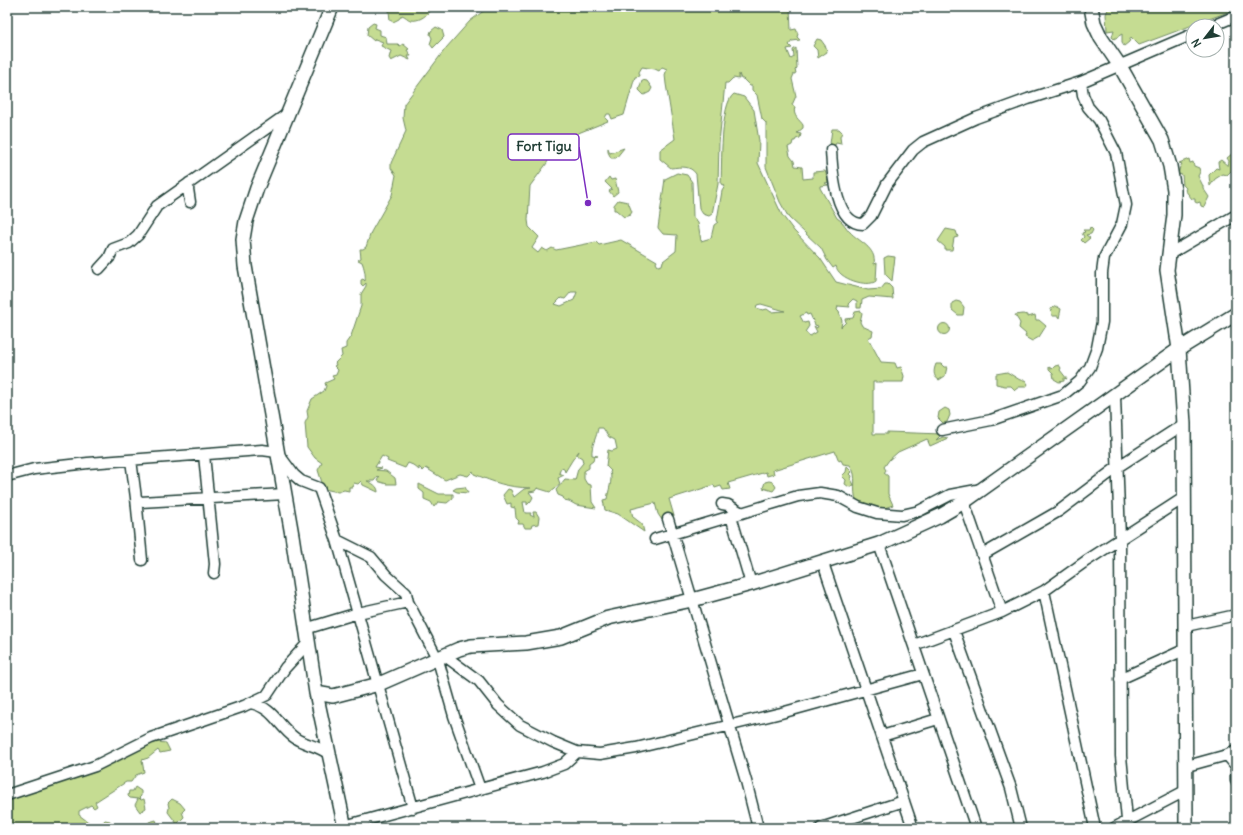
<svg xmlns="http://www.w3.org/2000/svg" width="1243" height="835" viewBox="0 0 1243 835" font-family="Delius,sans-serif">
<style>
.green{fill:#c5dc92;stroke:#728c63;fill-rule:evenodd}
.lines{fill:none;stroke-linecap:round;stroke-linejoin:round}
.street-casing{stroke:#1f3d34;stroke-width:13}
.secondary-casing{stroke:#1f3d34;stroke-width:16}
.street{stroke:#fff;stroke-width:10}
.secondary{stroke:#fff;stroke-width:13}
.leader{fill:none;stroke:#7b2cbf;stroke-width:1.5}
.callout-dot{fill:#7b2cbf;stroke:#fff;stroke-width:1.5}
.callout{fill:#fff;stroke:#7b2cbf;stroke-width:1.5}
.callout-label{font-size:14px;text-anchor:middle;font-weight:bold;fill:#1f3d34}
</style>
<rect width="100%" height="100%" fill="#fff"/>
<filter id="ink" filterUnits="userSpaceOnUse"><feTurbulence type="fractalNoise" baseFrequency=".025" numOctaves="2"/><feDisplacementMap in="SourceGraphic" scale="8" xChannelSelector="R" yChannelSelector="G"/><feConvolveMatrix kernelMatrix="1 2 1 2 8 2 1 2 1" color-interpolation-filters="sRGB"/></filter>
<g filter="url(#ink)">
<path class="green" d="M392 7H431C429 15 419 22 410 20 408 19 405 16 402 15L399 19 393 22 390 20 389 11Z
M489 7H790L791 30 796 29 798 34 797 37 800 40 792 41 789 45 792 48 787 49 791 59 794 57 793 50 796 48 797 68 795 70 796 73 794 74 792 79 796 96 792 105 795 107C792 116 800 120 803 125V128L797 133 801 134 800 138 796 139 795 141H793L792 145 788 147 790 156 794 161 795 166 802 167 803 179 813 178V172L825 171 829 182 825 183 828 185 820 186V188L837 218C843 221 845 227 850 232 858 241 877 248 874 264L877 263 876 281C868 288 838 279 836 266L833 268 827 260 821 248 789 218 780 202 766 167V123L762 119 757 95 752 90V86H750L743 79H741L739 74V79L733 78 728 83H725L719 143 718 184 712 214 709 216 703 214 699 208 696 174C690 165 681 167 671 168L660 159V150L675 139 666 84 665 75 667 69 662 67 659 71 655 69 642 67 639 72 640 76 635 77 624 115 612 119 610 114H607L605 118 608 121 566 138 552 158 549 157 547 163 530 186 528 220 529 227 539 237 532 248 538 253 542 248 547 251 552 248 556 250 596 242 599 245 621 240 657 261 656 263 658 266 662 265 663 261 676 251 677 235 663 234 658 228 665 179 677 173 687 175 692 182 693 217 698 223 701 241 711 238 714 225 718 222 717 220 722 191 725 186 721 184C722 167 720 103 734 94L744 97 754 110 759 141 758 163 782 215 794 231 820 258 836 282 868 290 881 289 885 284H888L892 288 893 299 869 297 862 300 861 308H857V301L853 299 848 304 850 307 838 306 837 310 839 312 842 321 841 327 846 322 845 319 853 318 855 312 861 311 862 313 860 322 862 326 873 331 872 336 868 338 881 362 895 363 897 368 901 367 904 376 903 382H873V434H887V432L942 434 936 440 943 437 948 438 930 446 927 439 898 452 889 460 884 467 886 470 884 473 888 476V494L893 505 879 510 857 502C851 489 859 477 850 465L843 464 841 460 839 461 835 451 773 470 774 474 767 476 766 472 728 483 730 489 723 490 721 486 715 488 714 485 669 499 674 516 669 518 666 526 658 514 655 503 631 509 633 517 642 524 644 532 618 514 605 510 603 500 607 499C608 492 613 480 610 472L611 471 606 466 608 450 612 451 617 449 615 440 609 437 603 428H598C597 437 591 445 592 455L598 456 594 457 593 461 589 464V468L584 471V479L587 484 591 485 592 502 596 508 576 505 569 501 564 500 563 497 558 495 556 490 565 479 575 480 578 469 583 463 582 458 577 455 579 451C573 458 570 464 565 472L564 469 561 468 559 473 564 475 558 478 560 484 550 492 537 488 535 491 529 492 533 497 531 501 527 505V502H523L525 513H531L530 515 534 517 533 512H536L539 517 538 524 532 525 531 528H525L523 524H518L519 521 516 518 515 508 511 507V503L507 504 503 495 508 489 511 490 514 497 524 489 531 488C506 487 496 483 474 474L473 471 468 476 460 474 445 480 426 468 423 471 419 467V470L413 465 408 463 405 468 387 461 388 459 382 456 375 467 382 468 376 470 386 471 395 478 396 484H387L377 481 379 477 378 476 374 481H367C372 483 378 486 378 492L363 485 361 481 358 484 354 483 352 487H349V491L344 490 338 492 324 489 318 470 322 463 315 458 307 447 305 423 308 417 307 411 312 399 324 391 326 386 325 383 334 379 332 376 336 375 338 370 334 366 336 365 335 363 342 356 341 350 346 348V343L351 336 361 306V294L366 286V283L363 286 361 284V280L363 279 365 281C366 275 364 267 362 262L358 260 361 258 360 249H363L366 247 371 232 392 195 396 175 391 168V163L406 131 403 118 404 104 446 48 470 21ZM571 292H577L574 300 561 306 555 304 561 298 565 299ZM761 304 785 311 771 312 767 309 763 310 756 308 757 305ZM806 313 807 315 810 314 815 325 818 326 817 328 814 326 817 332 810 336 805 332 809 326 808 322 804 323 800 316Z
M1109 7H1236V9L1139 45 1131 37 1129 42 1124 46 1122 43V34L1114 39 1112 37 1114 30 1107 31 1106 14Z
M373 23 376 24 375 28 380 30V35L386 37 387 44H398L400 46 403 44 409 49 407 50 411 56H408L410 60 401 56 391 61 389 58 391 51 381 46 383 42 375 39 374 41 367 35 368 27Z
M436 27 442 30 444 37 433 48 430 44 432 38 430 34 431 31Z
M817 39 821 40 826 47 827 52 818 58 817 50 813 46Z
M642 80 647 81 652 88 650 92 644 95 639 90Z
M832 129H839L842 132 840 137 841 144 836 143 835 145 830 144Z
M1236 136V166L1227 175 1223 174 1215 179 1210 186 1209 175 1216 168 1219 169 1218 162 1221 160 1228 166 1229 161 1227 158 1233 153Z
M608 148 610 153 624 148 616 158H611L608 152Z
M1189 159 1190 163 1193 162 1194 166 1199 168 1200 172 1198 176 1203 186V188L1209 197 1204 207 1201 206 1200 202 1197 203 1195 202V199H1192L1185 190 1186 188 1183 185 1182 175 1178 174 1180 167 1182 164 1179 163Z
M609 177 611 180 615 179 618 192 613 196 609 191 612 189 605 182Z
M618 200 628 202 632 212 630 215 624 217 616 210H614V205Z
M1090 227 1093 230 1091 234 1086 235 1090 238 1084 243 1081 240 1084 237 1082 233 1085 232 1083 230H1089Z
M946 229 956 231 958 237 954 238 952 250H945V247L938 241Z
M888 256 895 257 892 281 885 274 884 258Z
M956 301 960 302 964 307 963 315H958L952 310V303Z
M1056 306 1061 309 1059 318 1058 316H1052L1051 309Z
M1023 314 1028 315V317L1035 315 1036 320H1039L1046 326 1039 337 1032 341 1025 337 1026 334 1019 328 1020 323 1015 315Z
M938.5 329a5.5 5.5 0 1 1 11 0a5.5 5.5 0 1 1-11 0Z
M936 364H941L944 367H947L945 376 939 380C932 376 934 369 936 364Z
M1059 365 1061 368 1060 370 1067 379 1064 378V381L1059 382 1054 379 1053 373 1049 369V367L1052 369 1055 366Z
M1007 372 1020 380H1025L1028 384 1026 387H1019L1015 390 1011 386H1005L996 384V374Z
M945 408 949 410 950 415 947 422 943 423 938 418 939 412Z
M847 467 852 472 850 474 852 476 851 479 854 485 849 487 845 484 846 480 842 476 846 472Z
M769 481 773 482 776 487 773 491 763 488 765 482Z
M419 484 439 494H453V498L447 503 438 502 434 507 431 502 424 499V493L419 489Z
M465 487 468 493 457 492 453 490 456 488Z
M149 741 166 743 170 751 160 753 158 750 148 758 142 760 144 772 136 775 131 782H126L95 802 97 806 94 808 91 805 79 811V815L91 824 92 828H7V797L41 790 42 788 110 764Z
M135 787 141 791V796L139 798 141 800 144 799 146 808 140 812 135 805 138 799 130 798 128 796 129 791H133Z
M172 799 180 803 185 809 182 812 184 817 177 824 168 812 169 808 168 803Z
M105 820 110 821 113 824 111 828H101V825H104L103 822Z
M156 820 159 828H145L149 822Z"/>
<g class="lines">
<g class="street-casing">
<path id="street" d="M1212 26 1236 16
M831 150C832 170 835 224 863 224L871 216 887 184 913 150 923 142 976 118 1028 99 1081 82 1193 34
M189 183 188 189 190 202
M1168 255 1236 215
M99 269 109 258 113 249 129 243 138 235 157 206 287 114
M1115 396 1120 539 1121 756 1127 820
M942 430 991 420 1063 395 1080 381 1090 367 1097 348 1102 322V273L1104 258 1122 224 1126 205 1116 153 1099 120 1088 107 1083 95 1081 82
M204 455 215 564 214 573
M131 460 136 498 140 502 285 494
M7 476 34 469 88 463 262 450 277 452 294 475 301 481 319 488 337 540 413 808
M136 498 142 560
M964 502 1002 612
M722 504 728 505 742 513
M731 516 751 584
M668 519 746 781 758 828
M655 539 798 496 820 493 838 496 858 507 877 513 902 515 919 511 950 495 982 489
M337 540 371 557 386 575 406 593 408 602 438 660 454 716 480 789
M879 544 976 828
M982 555 1059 511 1119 466 1184 424
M823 563 913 828
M1044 591 1095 828
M1186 626 1236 615
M305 629 358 613 408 602
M954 631 1011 788 1021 828
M914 645 1002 612 1044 591 1086 561 1185 497
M445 656 479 681 498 705 520 725 553 742 577 752 600 754 636 748 781 713 923 674
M1120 679 1186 649
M251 703C274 708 278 726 295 738 305 745 317 745 329 754
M882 736 938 719
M1227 755 1236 751
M1187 766 1227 755 1236 766V781
M7 795 95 766 151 738 244 706 267 695 285 668 308 643
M344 826 543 772 564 764 577 752
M821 828 904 801
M1114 828 1185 791"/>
</g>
<g class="secondary-casing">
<path id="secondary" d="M332 7 257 188 246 221 243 239 245 266 292 535 316 693 345 828
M1091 7 1094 23 1101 38 1120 66 1162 140 1170 166 1174 190V215L1167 270 1179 349 1184 424 1186 828
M316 693 333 696 379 684 459 649 471 646 526 643 561 637 608 618 692 600 751 584 879 544 940 516 964 502 1179 349 1236 314"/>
</g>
<use href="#street" class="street"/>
<use href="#secondary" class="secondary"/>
</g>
</g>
<path class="leader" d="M588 203L579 147"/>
<circle class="callout-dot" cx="588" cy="203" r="4"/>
<rect class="callout" x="508" y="134" width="71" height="26" rx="4"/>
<g class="callout-label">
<text x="544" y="151">Fort Tigu</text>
</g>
<rect width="1243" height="835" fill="none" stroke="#fff" stroke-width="24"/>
<rect x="12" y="12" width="1219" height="811" fill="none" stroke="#1f3d34" stroke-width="1.5" filter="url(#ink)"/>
<g transform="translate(1205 38) rotate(239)"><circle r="19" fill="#ffffff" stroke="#a5b1ae"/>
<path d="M0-3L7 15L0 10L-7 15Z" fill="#1f3d34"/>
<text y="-6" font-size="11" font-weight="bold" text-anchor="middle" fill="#1f3d34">N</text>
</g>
</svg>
